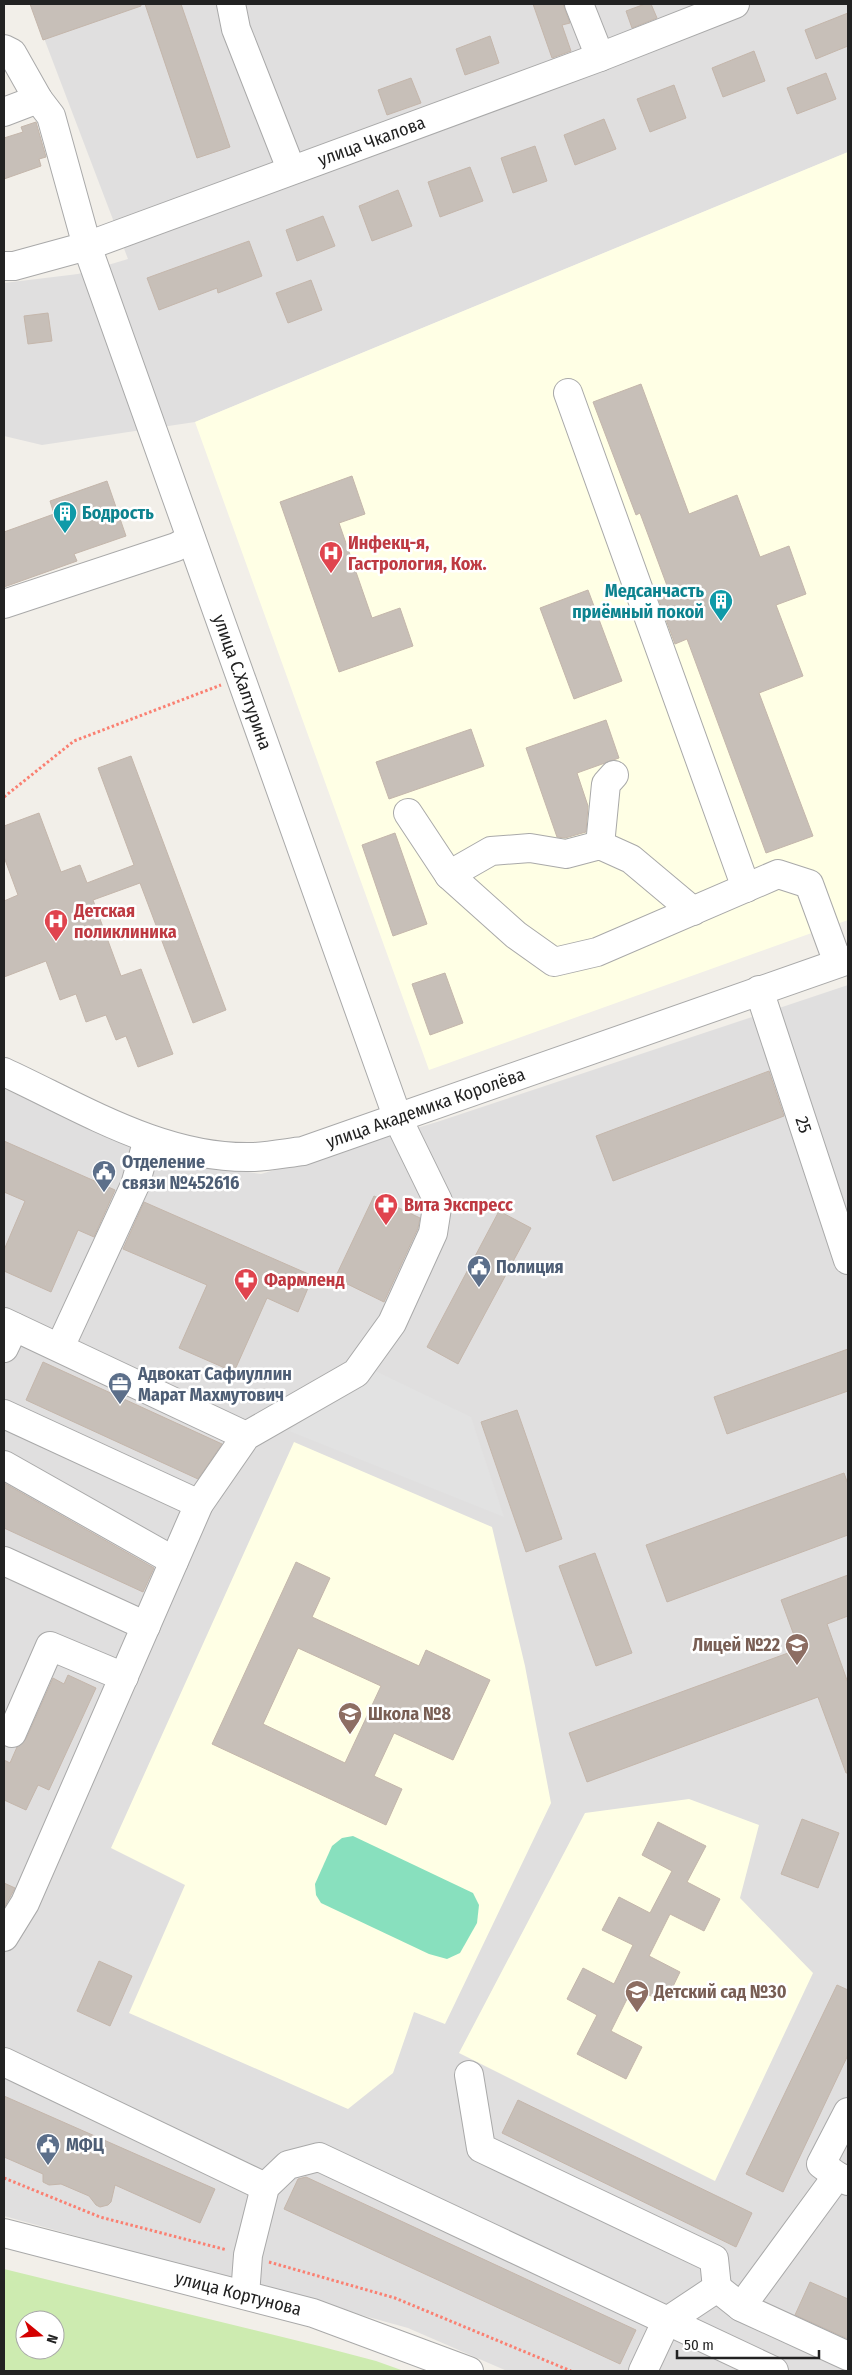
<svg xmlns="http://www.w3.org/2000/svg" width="852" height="2375" viewBox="0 0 852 2375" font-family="'Fira Sans Condensed',sans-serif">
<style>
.residential{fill:#e0dfdf}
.education{fill:#ffffe5}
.grass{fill:#cdebb0;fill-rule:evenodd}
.pitch{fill:#88e0be}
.parking{fill:#e2e2e2}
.building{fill:#c7bfb8;stroke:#c4b6ab;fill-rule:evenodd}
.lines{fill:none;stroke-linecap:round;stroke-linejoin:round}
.minor-casing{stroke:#a9a9a9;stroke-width:30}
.path{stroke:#fa8072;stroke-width:3;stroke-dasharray:2.5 2.5;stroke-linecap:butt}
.minor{stroke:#fff;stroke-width:28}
.labels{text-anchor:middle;stroke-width:5;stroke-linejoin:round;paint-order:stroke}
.street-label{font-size:18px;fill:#222;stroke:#fff}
.culture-label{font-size:18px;font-weight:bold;fill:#0d838f;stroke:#fff;text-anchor:start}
.health-label{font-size:18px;font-weight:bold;fill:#be3a42;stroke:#fff;text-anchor:start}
.service-label{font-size:18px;font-weight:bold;fill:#4e5e75;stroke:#fff;text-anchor:start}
.education-label{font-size:18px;font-weight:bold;fill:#785e54;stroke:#fff;text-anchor:start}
</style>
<rect width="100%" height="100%" fill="#f2efe9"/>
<path class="residential" d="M31 4H848V152L195 422 42 445 4 436V283L78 274 128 259Z
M848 985V2371H507L408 2328 4 2216V1089L159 1158 261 1174 437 1122Z"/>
<path class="education" d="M848 152V920L429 1070 195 422Z
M294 1442 492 1527 525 1666 551 1803 445 2024 414 2012 393 2073 348 2109 129 2013 185 1885 111 1848Z
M689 1799 759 1825 740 1898 813 1973 715 2181 459 2053 585 1813Z"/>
<path class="grass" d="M4 2269 319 2346 376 2361 404 2371H4ZM25 2320H55V2350H25Z"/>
<path class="pitch" d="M353 1836 473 1893 479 1905 477 1923 460 1953 447 1959 429 1954 321 1903 316 1895 315 1884 332 1846 342 1838Z"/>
<path class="parking" d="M369 1368 471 1417 504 1517 289 1431Z"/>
<path class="building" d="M30 4H141V6L43 40Z
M145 4H181L230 147 197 158Z
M533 4H563L570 23 562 25 571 51 552 58Z
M645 4H651L657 18 632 28 626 11Z
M848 13V46L816 59 805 30Z
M490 36 499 63 465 75 456 49Z
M754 51 765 81 723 97 712 68Z
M826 73 836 99 797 114 787 88Z
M411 78 421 103 387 115 378 90Z
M674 85 686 118 650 132 637 99Z
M604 119 616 149 575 165 564 135Z
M36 122 46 157 39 159 41 166 4 179V138L23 132 21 127Z
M535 146 547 181 513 193 501 158Z
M470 167 483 201 440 217 428 182Z
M398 190 412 226 372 241 359 206Z
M323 216 335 246 297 261 286 230Z
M249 241 262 276 218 293 217 288 159 310 147 278Z
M311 280 322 310 288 323 276 293Z
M48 313 52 341 28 344 24 316Z
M641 384 689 514 737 495 760 557 789 546 806 594 776 605 803 676 759 693 813 836 766 853 687 639 675 644 657 595 669 591 640 513 636 515 593 402Z
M352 476 365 514 339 523 372 618 400 608 413 646 339 672 280 502Z
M107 481 126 536 74 554 77 561 4 587V532L54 514 50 501Z
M588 590 622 681 574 699 540 608Z
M606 720 619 758 577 773 588 806 586 832 565 838 557 837 526 748Z
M471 729 484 766 389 799 376 762Z
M131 756 226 1010 193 1023 140 883 93 900 121 976 141 969 173 1054 138 1067 126 1036 116 1040 106 1015 86 1022 76 994 60 1000 46 961 4 977V901L18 895 4 857V826L39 813 61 872 80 865 87 883 134 865 98 768Z
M395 833 427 924 393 936 362 845Z
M445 973 463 1023 430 1035 412 984Z
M769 1071 784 1116 613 1181 596 1136Z
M4 1141 115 1190 94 1237 78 1230 51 1292 4 1271V1250L25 1201 4 1192Z
M374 1196 420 1218 418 1228 384 1302 335 1278Z
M144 1202 313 1276 298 1312 267 1298 234 1372 179 1348 207 1285 123 1249Z
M499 1211 531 1228 458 1364 427 1347Z
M848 1349V1391L727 1434 714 1397Z
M43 1362 222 1444 198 1479 26 1400Z
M517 1410 562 1539 526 1552 481 1422Z
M844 1473 848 1484V1535L667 1602 646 1545Z
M4 1483 154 1568 143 1592 4 1528Z
M595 1553 632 1653 596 1666 559 1566Z
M296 1562 330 1578 312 1617 419 1666 426 1650 490 1680 453 1760 394 1733 374 1776 402 1789 386 1825 212 1744ZM298 1648 381 1686 345 1763 263 1724Z
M848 1575V1616L827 1624 848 1683V1773H846L818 1697 587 1782 569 1733 799 1649 781 1600Z
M68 1675 96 1688 49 1790 38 1785 26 1810 4 1800V1760L10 1763 17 1747 26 1739 53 1678 64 1684Z
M802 1819 839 1833 818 1888 781 1874Z
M658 1822 706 1846 687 1882 720 1899 704 1931 670 1914 649 1956 680 1972 665 2003 633 1987 611 2031 642 2047 626 2079 577 2054 597 2015 567 1999 583 1968 614 1984 633 1945 602 1930 619 1897 650 1913 672 1871 642 1855Z
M4 1883 15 1888 4 1908Z
M99 1961 132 1976 110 2026 77 2011Z
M837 1985 848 1990V2055L783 2192 746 2174Z
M4 2096 215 2189 200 2223 115 2185 111 2202 108 2205 100 2207 96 2205 89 2196 61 2184 49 2185 43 2182V2174L4 2157Z
M518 2100 752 2213 736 2247 502 2133Z
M306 2177 636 2330 620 2364 284 2209 298 2179Z
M810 2282 848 2299V2339L795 2315Z"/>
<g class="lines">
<g class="minor-casing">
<g id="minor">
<path d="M231 4 236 29 291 169"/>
<path d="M579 4 600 57"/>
<path id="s1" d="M4 49 12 53 38 99 51 116 87 246 398 1119 438 1201 433 1233 392 1323 356 1373 246 1436 199 1504 25 1903 4 1937"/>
<path d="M4 112 38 99"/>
<path id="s2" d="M4 266H14L87 246 600 57 735 4"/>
<path d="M568 393 746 888"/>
<path d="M4 604 176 547 191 539"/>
<path d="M408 813 449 875 516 935 554 962 597 952 778 874 809 884 838 963"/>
<path d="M600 845 606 784 614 775"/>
<path d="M449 875 491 851 530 848 566 854 600 845 631 859 693 911"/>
<path id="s3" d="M759 990 848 1260"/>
<path id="s4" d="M4 1072C82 1108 164 1160 254 1157 270 1156 287 1153 303 1151L848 960"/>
<path d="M4 1322 246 1436"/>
<path d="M60 1347 135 1185 148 1139"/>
<path d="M4 1348 14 1327"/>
<path d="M4 1414 199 1504"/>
<path d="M4 1465 174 1561"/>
<path d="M4 1561 146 1626"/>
<path d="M4 1729 12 1733 50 1646 124 1677"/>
<path d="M4 2062 265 2187"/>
<path d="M469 2075 481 2148 714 2259 717 2288"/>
<path d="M837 2176 821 2164 848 2112"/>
<path id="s5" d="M4 2233 313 2313 469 2371"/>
<path d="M245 2295 248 2255 265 2187 288 2165 319 2157 774 2371"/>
<path d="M741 2307 837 2176 848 2181"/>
<path d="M643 2371 666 2322 717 2288 741 2307 848 2356"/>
</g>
</g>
<path class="path" d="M4 797 74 741 221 685
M4 2178 100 2217 227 2250
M269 2262 395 2298 571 2371"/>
<use href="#minor" class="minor"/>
</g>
<defs>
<g id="building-pin" transform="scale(1.25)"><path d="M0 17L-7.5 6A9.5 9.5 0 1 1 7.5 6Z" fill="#0f9aa8" stroke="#fff"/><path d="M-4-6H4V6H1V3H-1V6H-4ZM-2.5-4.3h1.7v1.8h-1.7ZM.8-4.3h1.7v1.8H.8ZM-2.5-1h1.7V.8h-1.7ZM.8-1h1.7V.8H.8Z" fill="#fff"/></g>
<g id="hospital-pin" transform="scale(1.25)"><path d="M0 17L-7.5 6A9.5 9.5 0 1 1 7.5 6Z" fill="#e0444e" stroke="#fff"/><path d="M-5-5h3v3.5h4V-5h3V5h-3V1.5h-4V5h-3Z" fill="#fff"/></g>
<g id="civic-pin" transform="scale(1.25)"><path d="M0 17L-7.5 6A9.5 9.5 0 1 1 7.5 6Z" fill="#5c6f8a" stroke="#fff"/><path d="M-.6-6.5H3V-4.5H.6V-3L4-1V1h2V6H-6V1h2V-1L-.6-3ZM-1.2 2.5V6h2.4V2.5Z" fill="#fff"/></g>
<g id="pharmacy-pin" transform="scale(1.25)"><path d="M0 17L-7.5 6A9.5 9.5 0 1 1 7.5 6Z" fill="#e0444e" stroke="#fff"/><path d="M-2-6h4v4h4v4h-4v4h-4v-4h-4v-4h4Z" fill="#fff"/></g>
<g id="office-pin" transform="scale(1.25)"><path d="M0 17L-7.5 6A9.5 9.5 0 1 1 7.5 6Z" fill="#5c6f8a" stroke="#fff"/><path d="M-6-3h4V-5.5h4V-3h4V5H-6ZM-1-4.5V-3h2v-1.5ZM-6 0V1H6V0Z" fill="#fff"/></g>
<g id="school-pin" transform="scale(1.25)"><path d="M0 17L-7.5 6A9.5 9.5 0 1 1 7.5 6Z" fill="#8d6e63" stroke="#fff"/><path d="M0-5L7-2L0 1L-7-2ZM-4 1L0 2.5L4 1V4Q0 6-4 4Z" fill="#fff"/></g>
</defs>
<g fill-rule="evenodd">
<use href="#building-pin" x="65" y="513"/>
<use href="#hospital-pin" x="331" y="553"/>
<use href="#building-pin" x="721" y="601"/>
<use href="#hospital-pin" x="56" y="921"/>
<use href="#civic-pin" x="104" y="1172"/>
<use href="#pharmacy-pin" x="386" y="1205"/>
<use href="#civic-pin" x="479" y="1267"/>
<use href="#pharmacy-pin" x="246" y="1280"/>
<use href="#office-pin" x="120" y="1384"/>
<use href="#school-pin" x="797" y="1645"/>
<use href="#school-pin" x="350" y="1714"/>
<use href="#school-pin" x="637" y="1992"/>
<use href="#civic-pin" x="48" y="2145"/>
</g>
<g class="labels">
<g class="street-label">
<text dy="6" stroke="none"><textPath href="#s2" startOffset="389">улица Чкалова</textPath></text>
<text dy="6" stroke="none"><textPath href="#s1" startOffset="681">улица С.Халтурина</textPath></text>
<text dy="6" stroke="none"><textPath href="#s4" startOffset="446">улица Академика Королёва</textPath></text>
<text dy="6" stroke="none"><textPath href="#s3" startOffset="142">25</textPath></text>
<text dy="6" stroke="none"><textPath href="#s5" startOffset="242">улица Кортунова</textPath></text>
</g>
<g class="culture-label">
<text x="82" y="519">Бодрость</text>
<text x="704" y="597" text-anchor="end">Медсанчасть<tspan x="704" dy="21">приёмный покой</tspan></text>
</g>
<g class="health-label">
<text x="348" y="549">Инфекц-я,<tspan x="348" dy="21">Гастрология, Кож.</tspan></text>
<text x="74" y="917">Детская<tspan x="74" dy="21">поликлиника</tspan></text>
<text x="404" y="1211">Вита Экспресс</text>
<text x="264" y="1286">Фармленд</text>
</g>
<g class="service-label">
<text x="122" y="1168">Отделение<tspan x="122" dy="21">связи №452616</tspan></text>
<text x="496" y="1273">Полиция</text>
<text x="138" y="1380">Адвокат Сафиуллин<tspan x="138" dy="21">Марат Махмутович</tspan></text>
<text x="66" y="2151">МФЦ</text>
</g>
<g class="education-label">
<text x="780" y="1651" text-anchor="end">Лицей №22</text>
<text x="368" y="1720">Школа №8</text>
<text x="654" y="1998">Детский сад №30</text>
</g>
</g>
<rect width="852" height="2375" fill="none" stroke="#222222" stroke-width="10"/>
<g transform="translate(40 2335) rotate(108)"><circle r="24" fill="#ffffff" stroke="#a7a7a7"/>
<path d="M0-4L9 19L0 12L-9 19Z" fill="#d40000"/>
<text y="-8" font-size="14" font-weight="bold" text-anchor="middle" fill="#222222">N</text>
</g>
<path d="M677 2350v8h142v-8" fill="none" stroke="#222222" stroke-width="2.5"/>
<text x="684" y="2350" font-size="15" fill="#222222" stroke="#ffffff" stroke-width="4" paint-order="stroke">50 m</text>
</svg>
